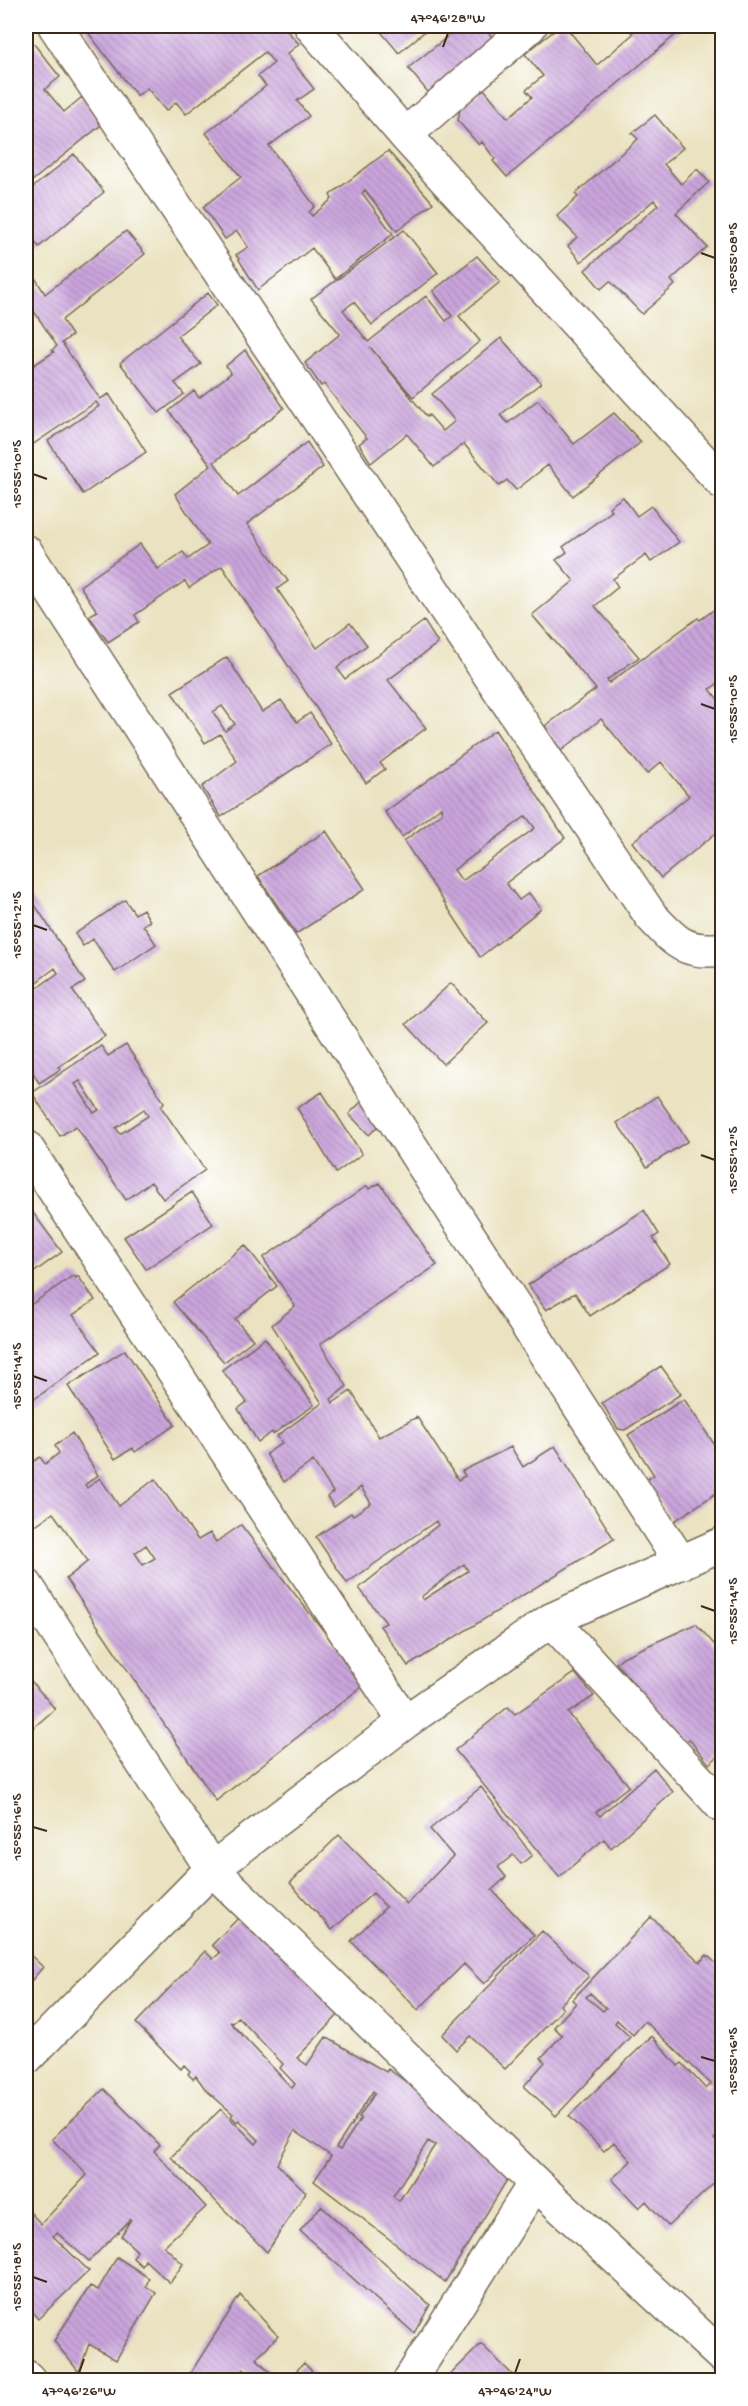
<svg xmlns="http://www.w3.org/2000/svg" width="748" height="2406" viewBox="0 0 748 2406" font-family="'Gochi Hand',sans-serif">
<style>
.building{fill:url(#building-back-hatch);fill-rule:evenodd}
.lines{fill:none;stroke-linecap:round;stroke-linejoin:round}
.minor-casing{stroke:#786a57;stroke-width:36}
.minor{stroke:#fff;stroke-width:33}
.ticks{fill:none;stroke:#3b2a1e;stroke-width:2}
.neatline{fill:none;stroke:#3b2a1e;stroke-width:2}
.ticks-label{font-size:15px;text-anchor:middle;fill:#3b2a1e}
</style>
<defs>
<pattern id="building-back-hatch" width="6" height="6" patternUnits="userSpaceOnUse" patternTransform="scale(1.5)"><rect width="6" height="6" fill="#cba5dd"/><path d="M-1 5l2 2M0 0l6 6M5-1l2 2" fill="none" stroke="#a687b3"/></pattern>
</defs>
<rect width="100%" height="100%" fill="#fff"/>
<filter id="ink" filterUnits="userSpaceOnUse"><feTurbulence type="fractalNoise" baseFrequency=".0167" numOctaves="2"/><feDisplacementMap in="SourceGraphic" scale="12" xChannelSelector="R" yChannelSelector="G"/><feConvolveMatrix kernelMatrix="1 2 1 2 8 2 1 2 1" color-interpolation-filters="sRGB"/></filter>
<filter id="wash" filterUnits="userSpaceOnUse"><feTurbulence type="fractalNoise" baseFrequency=".008" numOctaves="4" result="noise"/><feDisplacementMap in="SourceGraphic" scale="24" xChannelSelector="R" yChannelSelector="G"/><feGaussianBlur stdDeviation="1.35" result="paint"/><feColorMatrix in="noise" values="0 0 0 0 0 0 0 0 0 0 0 0 0 0 0 0 0 1.4 0 .05"/><feComposite in="paint" operator="in"/></filter>
<g filter="url(#wash)">
<rect width="100%" height="100%" fill="#eae2c0"/>
<g id="blocks">
<path class="building" d="M83 26H283L299 44 287 54 314 89 297 101 309 116 269 146 315 206 309 212 312 216 332 199 330 195 388 151 433 203 397 231 365 190 362 193 393 234 335 279 312 248 258 290 236 255 248 247 237 231 225 239 203 207 241 177 206 133 266 86 258 76 274 63 265 52 186 114 176 102 166 111 147 88 137 96Z
M376 26H431L399 53Z
M461 26H483L497 43 432 97 408 68Z
M560 26H565L597 65 633 34 626 26H686L507 177 493 161 495 159 482 142 479 145 458 121 460 108 484 89 508 118 532 97 526 90 543 76 525 54Z
M26 34 60 77 45 89 64 112 82 97 101 125 26 186Z
M655 115 683 148 664 164 681 184 697 169 709 182 676 213 707 247 671 280 675 285 642 314 610 281 601 289 585 270 658 205 654 200 581 262 568 246 577 237 557 216 578 197 575 194 638 139 632 133Z
M74 154 104 192 39 247 26 231V193Z
M404 230 438 273 372 325 354 302 343 310 368 342 426 296 446 321 452 316 433 291 477 256 500 282 459 316 480 341 413 397 370 347 427 417 429 415 443 431 455 421 432 394 501 338 541 383 500 415 508 423 538 400 574 444 614 413 641 442 573 496 548 465 516 490 507 480 499 486 464 444 434 467 407 434 371 463 359 444 367 438 324 384 321 386 305 363 340 334 311 299Z
M126 231 145 254 62 320 72 335 62 343 100 399 109 394 146 452 83 494 48 441 99 406 96 402 26 449V370L54 352 52 350 57 346 28 302 26 303V282L34 276 45 294Z
M208 293 217 305 177 336 201 364 175 383 184 394 159 413 120 363Z
M245 350 284 408 214 462 238 496 307 442 323 467 247 524 288 581 277 589 317 648 350 623 367 645 337 668 345 679 424 621 438 643 388 680 426 728 380 763 385 769 366 783 222 566 189 588 185 581 135 615 139 622 108 642 89 616 97 611 80 586 140 544 158 569 183 552 188 559 208 545 175 494 211 465 169 411 194 391 199 398 231 373 226 366Z
M623 497 637 516 651 506 679 542 651 562 646 555 613 579 618 587 595 606 639 657 607 680 609 683 698 618 700 620 719 606 722 611V691L717 684 710 689 722 705V828L661 878 632 842 689 796 661 762 647 774 601 719 561 751 545 726 596 689 532 615 574 581 556 560 567 552 563 547 612 511 609 507Z
M227 657 262 712 281 700 297 722 310 713 331 744 221 817 202 787 237 761 220 734 205 743 172 692ZM222 706 235 724 225 731 213 712Z
M495 730 565 838 506 883 519 900 529 893 541 909 480 957 404 841 442 813 441 807 402 837 385 812ZM526 816 535 828 462 881 454 870Z
M326 831 365 889 296 934 258 876Z
M26 891 85 982 72 990 105 1036 58 1067 61 1069 39 1083 26 1061V996L58 973 55 968 26 990Z
M125 900 135 914 143 909 150 921 143 925 156 944 115 972 93 939 83 946 75 934Z
M451 983 488 1023 443 1064 406 1024Z
M126 1045 164 1102 161 1107 205 1170 163 1199 151 1182 126 1200 76 1126 60 1136 32 1093 101 1046 108 1056ZM80 1081 99 1110 94 1113 75 1084ZM144 1109 148 1116 120 1134 116 1128Z
M374 1089 395 1110 369 1135 349 1114Z
M322 1092 362 1154 336 1173 297 1108Z
M657 1096 688 1141 647 1167 617 1123Z
M380 1183 437 1265 320 1344 347 1386 331 1399 333 1403 351 1391 379 1437 417 1417 458 1480 465 1476 462 1471 511 1447 523 1467 555 1446 614 1539 408 1666 380 1626 386 1623 359 1588 438 1525 436 1521 347 1583 316 1537 351 1513 353 1515 371 1503 361 1487 334 1507 327 1497 333 1492 313 1461 284 1482 266 1454 282 1443 277 1436 322 1403 272 1325 295 1306 263 1258 367 1186 369 1189ZM464 1564 468 1571 423 1600 421 1597Z
M192 1192 213 1224 146 1269 124 1237Z
M31 1210 62 1252 26 1278V1213Z
M644 1210 659 1234 653 1238 670 1264 590 1316 575 1293 546 1310 528 1285Z
M245 1245 277 1286 235 1319 253 1340 224 1362 173 1302Z
M74 1275 76 1278 78 1276 95 1300 73 1315 100 1352 26 1405V1301L29 1306Z
M265 1338 314 1405 273 1434 272 1432 258 1442 238 1409 247 1402 222 1370Z
M125 1350 175 1425 135 1452 133 1448 115 1459 68 1386Z
M661 1366 681 1394 625 1430 618 1429 602 1403Z
M684 1399 722 1456V1489L673 1522 646 1480 654 1475 628 1435Z
M72 1433 98 1475 85 1485 87 1488 100 1478 119 1506 155 1479 198 1540 210 1533 216 1542 241 1525 365 1684 216 1801 66 1579 88 1561 53 1513 31 1528 26 1519V1467L40 1457 45 1464 59 1453 55 1446ZM146 1545 155 1558 143 1565 135 1553Z
M696 1624 722 1653V1753L709 1764 689 1739 684 1743 616 1663 623 1657Z
M575 1673 594 1696 568 1713 629 1786 596 1812 600 1816 654 1768 673 1792 611 1848 604 1839 559 1877 455 1750 508 1707 515 1714Z
M26 1675 55 1709 26 1734Z
M481 1787 532 1855 521 1864 513 1855 498 1867 506 1877 492 1890 534 1935 484 1984 464 1964 418 2010 351 1941 386 1907 373 1893 332 1930 290 1883 339 1835 407 1904 453 1856 430 1829Z
M248 1908 342 2011 297 2058 307 2065 326 2037 386 2072 388 2069 419 2091 513 2170 445 2282 314 2181 331 2156 295 2131 277 2164 306 2192 267 2252 171 2157 221 2109 256 2144 259 2140 239 2120 237 2122 231 2116 233 2114 206 2090 196 2076 193 2079 188 2074 190 2071 184 2065 181 2069 136 2023 205 1951 213 1959 220 1953 212 1945ZM238 2017 283 2064 280 2068 295 2084 292 2088 230 2022 233 2023ZM373 2091 375 2093 359 2117 361 2118 340 2150 336 2148ZM428 2141 435 2145 399 2201 393 2196Z
M651 1917 700 1962 707 1955 722 1969V2131L714 2139 722 2148V2176L668 2226 646 2201 639 2208 612 2179 631 2161 614 2142 604 2151 569 2116 652 2036 678 2066 682 2063 706 2089 711 2084 645 2021 633 2035 617 2020 615 2023 630 2037 556 2116 524 2086 545 2062 541 2058 562 2035 554 2027 576 2003 572 2000ZM590 1993 606 2008 603 2011 586 1997Z
M542 1931 589 1976 560 2005 563 2009 505 2069 470 2036 456 2050 442 2035Z
M26 1951 43 1967 26 1987Z
M104 2089 160 2145 154 2151 206 2207 164 2246 183 2264 170 2283 145 2260 142 2266 133 2258 137 2251 121 2236 131 2219 89 2261 57 2233 53 2236 89 2271 38 2319 26 2305V2208L41 2224 87 2175 52 2139Z
M321 2206 430 2305 414 2333 300 2231Z
M117 2257 149 2278 146 2286 156 2293 116 2360 89 2344 79 2372 54 2341 90 2286 98 2290Z
M240 2295 278 2336 256 2358 278 2380H254L244 2369 237 2379 239 2380H186Z
M481 2344 518 2380H454L449 2376Z
M304 2363 320 2380H287Z"/>
</g>
</g>
<g filter="url(#ink)">
<use href="#blocks" fill-opacity="0" stroke="#786a57" stroke-width="1.5"/>
<g class="lines">
<g class="minor-casing">
<path id="minor" d="M55 26 651 916C675 942 686 954 722 949
M311 26 405 135 722 482
M405 135 530 26
M26 552 681 1563
M26 1147 405 1722
M26 1585 212 1869 535 2183 722 2356
M551 1620 722 1806
M26 2058 212 1869 405 1722 551 1620 722 1544
M26 2377 29 2380
M410 2380 535 2183"/>
</g>
<use href="#minor" class="minor"/>
</g>
</g>
<path class="ticks" d="M443 47 448 33M701 253 715 258M33 474 47 479M701 704 715 709M33 925 47 930M701 1155 715 1160M33 1376 47 1381M701 1606 715 1611M33 1827 47 1831M701 2057 715 2061M33 2277 47 2282M79 2373 84 2359M515 2373 520 2359"/>
<rect width="748" height="2406" fill="none" stroke="#fff" stroke-width="66"/>
<rect x="33" y="33" width="682" height="2340" class="neatline"/>
<g class="ticks-label">
<text x="448" y="22">47°46'28"W</text>
<text transform="translate(732 258) rotate(-90)" y="5">15°55'08"S</text>
<text transform="translate(16 474) rotate(-90)" y="5">15°55'10"S</text>
<text transform="translate(732 709) rotate(-90)" y="5">15°55'10"S</text>
<text transform="translate(16 925) rotate(-90)" y="5">15°55'12"S</text>
<text transform="translate(732 1160) rotate(-90)" y="5">15°55'12"S</text>
<text transform="translate(16 1376) rotate(-90)" y="5">15°55'14"S</text>
<text transform="translate(732 1611) rotate(-90)" y="5">15°55'14"S</text>
<text transform="translate(16 1827) rotate(-90)" y="5">15°55'16"S</text>
<text transform="translate(732 2061) rotate(-90)" y="5">15°55'16"S</text>
<text transform="translate(16 2277) rotate(-90)" y="5">15°55'18"S</text>
<text x="79" y="2395">47°46'26"W</text>
<text x="515" y="2395">47°46'24"W</text>
</g>
</svg>
